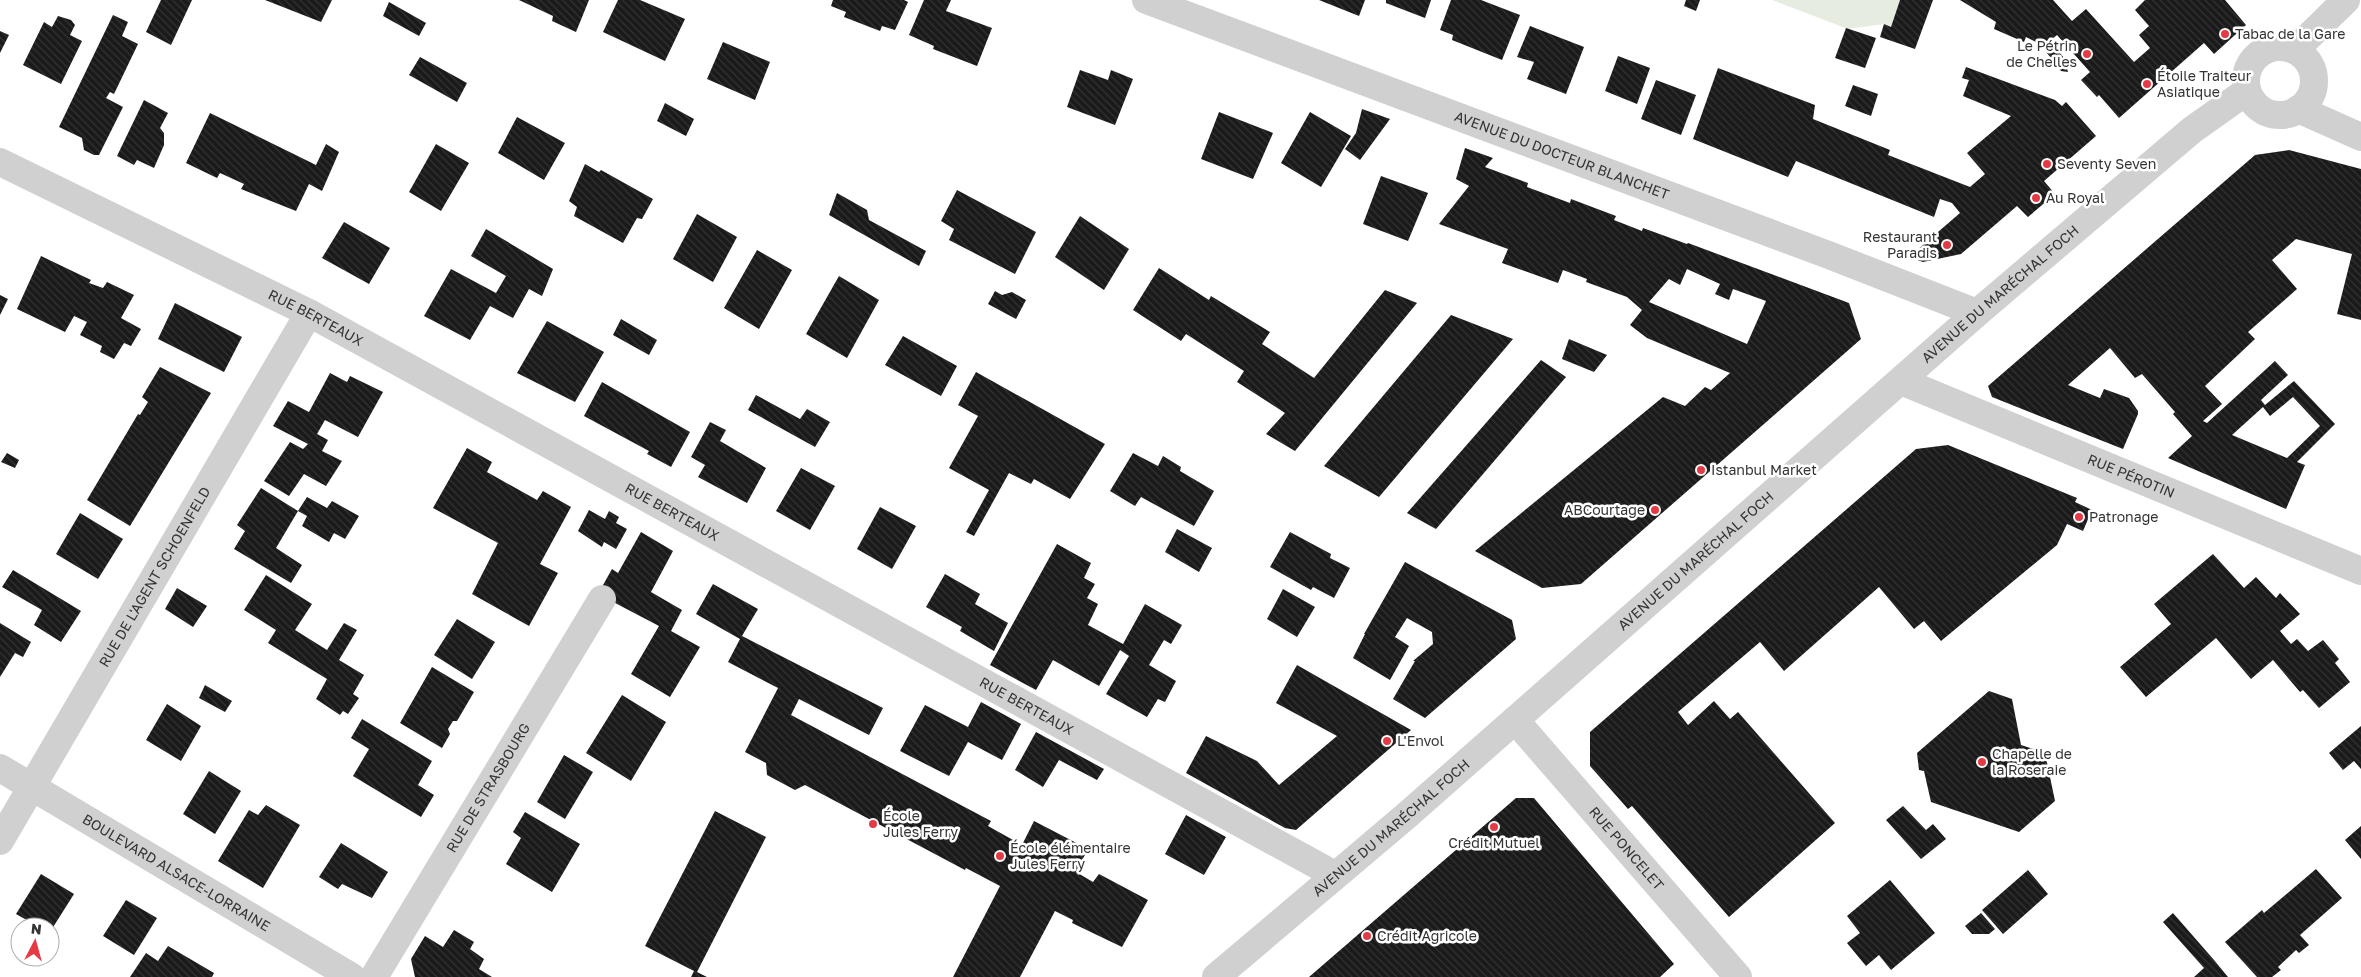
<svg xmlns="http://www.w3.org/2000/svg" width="2361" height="977" viewBox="0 0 2361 977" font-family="'Golos Text',sans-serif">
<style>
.grass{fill:#e6ecdf}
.building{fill:url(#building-back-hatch);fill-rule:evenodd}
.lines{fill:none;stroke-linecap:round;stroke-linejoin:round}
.minor{stroke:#d0d0d0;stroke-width:28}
.tertiary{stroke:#d0d0d0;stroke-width:28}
.poi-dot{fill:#e63946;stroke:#fff;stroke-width:2}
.labels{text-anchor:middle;stroke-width:5;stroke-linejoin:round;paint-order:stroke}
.poi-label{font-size:14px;fill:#333;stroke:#fff;text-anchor:start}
.street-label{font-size:14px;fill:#333;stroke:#fff}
</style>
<defs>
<pattern id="building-back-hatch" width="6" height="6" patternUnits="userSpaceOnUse" patternTransform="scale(1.25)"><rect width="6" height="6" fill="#1a1a1a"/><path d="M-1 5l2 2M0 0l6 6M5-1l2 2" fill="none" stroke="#333"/></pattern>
</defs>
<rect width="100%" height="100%" fill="#fff"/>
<path class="grass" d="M1772 0H1900L1891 27 1884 24 1848 29Z"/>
<path class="building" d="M161 0H192L171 45 146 32Z
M265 0H332L321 22Z
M519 0H589L576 32 552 21 553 16Z
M618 0H640L685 19 665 61 603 32Z
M833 0H904L908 2 895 30 882 26 880 31 844 17 846 12 831 6Z
M924 0H951L946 11 992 28 977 66 933 49 934 46 909 35Z
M1319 0H1365L1359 16Z
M1386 0H1431L1425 18 1386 3Z
M1451 0H1481L1520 15 1502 60 1452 40 1453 35 1440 30Z
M1686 0H1700L1696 11 1684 6Z
M1900 0H1933L1915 49 1880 37 1884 24 1891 27Z
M1960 0H2053L2072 21 2086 9 2134 62 2150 48 2139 35 2149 26 2135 10 2145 0H2225L2246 25 2214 54 2204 43 2119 118 2099 95 2097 97 2081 80 2090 72 2057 35 2050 41 2064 58 2068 72 2061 71 2040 44 2026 37 2024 42 1994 29 1996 22Z
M389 2 426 23 419 36 383 16Z
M113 15 128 22 122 36 138 44 114 94 110 92 106 98 123 107 99 155H94L84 150 82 138 59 127Z
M58 16 71 20 75 25 70 35 82 41 61 84 23 65 44 22 52 27Z
M1530 26 1584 47 1566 94 1527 79 1534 62 1517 57Z
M1846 28 1876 38 1865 68 1835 58Z
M0 31 9 35 0 53Z
M723 42 770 62 755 100 707 79Z
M1618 56 1650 68 1637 104 1605 91Z
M420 57 467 83 457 102 409 75Z
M1966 67 2055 100 2062 106 2066 102 2096 136 2044 181 2055 194 2028 217 2017 206 1961 254 1923 262 1909 257 1960 213 1952 203 1940 199 1934 217 1796 161 1788 177 1693 139 1718 68 1815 105 1813 119 1890 150 1888 155 1970 187 1985 174 1967 153 2011 116 1963 96 1969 80 1962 78Z
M1080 70 1108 80 1111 70 1133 79 1115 125 1067 107Z
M1656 80 1696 95 1681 135 1641 119Z
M1853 85 1878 94 1871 116 1845 106Z
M144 100 168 113 160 128 164 133V145L154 168 137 160 134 165 117 156Z
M665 103 694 119 686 136 657 121Z
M1362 109 1390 119 1360 160 1345 149 1356 133Z
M1219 112 1273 133 1253 179 1201 159Z
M1310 112 1351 136 1321 187 1281 163Z
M210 113 316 165 326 144 339 152 322 191 309 184 296 211 241 189 244 184 220 173 217 178 186 163Z
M517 117 565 143 544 180 498 153Z
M436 144 469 163 441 211 409 192Z
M1465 148 1493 158 1485 167 1528 183 1527 187 1570 203 1571 199 1616 216 1614 220 1642 231 1643 228 1687 244 1688 243 1849 303 1861 339 1581 584 1542 588 1475 551 1663 397 1685 406 1705 387 1711 390 1730 373 1647 338 1630 325 1642 310 1627 297 1586 282 1587 279 1563 270 1558 283 1502 263 1508 249 1439 224 1469 186 1456 179ZM1687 269 1720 284 1715 294 1729 300 1733 289 1766 301 1747 344 1649 302 1669 279 1680 285Z
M2289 150 2361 169V320L2337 314 2352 254 2296 239 2272 260 2297 289 2248 332 2255 339 2205 386 2222 404 2203 421 2207 423 2275 361 2288 375 2261 400 2265 405 2294 381 2335 424 2297 462 2305 465 2286 509 2168 458 2192 436 2173 414 2175 412 2142 374 2135 378 2110 348 2068 385 2100 398 2104 389 2129 398 2138 411V414L2123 449 1992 397 1988 386 2255 155ZM2293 397 2320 426 2287 458 2232 435 2263 407 2270 416Z
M585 164 599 172 601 170 653 199 642 219 637 218 623 243 574 216 577 207 569 201Z
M1381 176 1428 193 1408 241 1363 224Z
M957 190 1036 232 1015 274 949 240 954 229 941 221Z
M837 193 867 210 869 220 926 251 919 266 829 215Z
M697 214 737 237 713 282 673 259Z
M1080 216 1129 249 1104 290 1055 257Z
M344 222 390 248 369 284 322 258Z
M486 229 553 269 542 296 529 289 513 318 490 306 470 340 424 316 451 269 496 293 506 276 471 256Z
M757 250 792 270 759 329 724 308Z
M41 256 91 280 89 283 103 288 107 282 134 295 121 318 141 329 131 346 124 343 114 359 100 352 102 346 80 335 87 322 74 316 65 332 17 309Z
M1159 268 1209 300 1211 296 1270 332 1262 344 1314 378 1385 290 1417 303 1295 451 1266 434 1285 413 1237 382 1244 371 1186 334 1181 341 1133 310Z
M839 276 879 300 847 358 806 334Z
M995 291 1002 295 1012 292 1026 300 1016 319 988 304Z
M0 295 8 299 0 315Z
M175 303 242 337 224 372 158 339Z
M1451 315 1513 339 1379 497 1324 466Z
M621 319 657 340 649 355 613 335Z
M547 321 604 352 575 402 517 373Z
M903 336 957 366 941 396 885 365Z
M1569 339 1607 355 1594 372 1562 359Z
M1541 360 1566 377 1436 529 1407 513Z
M160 367 211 393 130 526 87 500 138 414 140 415 148 402 142 397Z
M976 372 1105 444 1070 499 1034 479 1031 484 1009 473 974 536 966 532 989 490 949 468 978 416 958 405Z
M330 373 347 382 350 376 383 392 358 437 325 420 317 434 328 440 322 451 342 461 326 486 304 474 289 496 264 481 290 442 303 449 308 444 273 426 288 401 309 412Z
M602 382 690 432 671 467 647 454 649 451 584 416Z
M756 395 800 419 807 409 830 422 815 447 748 410Z
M710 422 726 430 720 441 766 468 747 503 698 477 705 465 691 457Z
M1948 445 2077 498 2075 502 2092 510 2083 531 2067 524 2057 545 1941 641 1924 621 1914 629 1879 587 1784 671 1760 642 1678 712 1688 725 1714 701 1730 719 1738 712 1835 823 1729 917 1632 806 1628 809 1590 766V732L1916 449Z
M467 448 492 462 487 472 537 500 543 491 571 507 540 564 558 573 529 626 472 594 498 543 433 508Z
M7 453 19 460 15 468 1 462Z
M1133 453 1158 466 1163 456 1181 467 1180 471 1214 491 1194 526 1141 497 1135 506 1110 491Z
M801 468 835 486 810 530 776 511Z
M261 488 298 511 307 497 327 508 332 501 359 516 345 539 334 533 329 542 302 526 307 516 298 511 276 548 302 565 291 583 234 549 245 531 237 525Z
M880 507 916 526 892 569 857 549Z
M589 510 605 519 609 511 619 517 616 523 627 529 616 549 604 542 602 547 578 531Z
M80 513 123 539 98 579 56 554Z
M1177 529 1212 548 1199 572 1165 552Z
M641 532 673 551 651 592 682 610 671 631 700 647 670 697 631 674 659 626 598 594 612 569 618 573Z
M1290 532 1331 554 1330 558 1350 568 1334 598 1313 587 1311 590 1270 567Z
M1057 544 1091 563 1084 578 1095 584 1087 598 1098 604 1088 625 1123 644 1145 604 1182 625 1171 644 1164 640 1149 665 1176 681 1165 702 1158 699 1147 717 1106 694 1129 656 1120 650 1099 686 1053 660 1036 690 990 665Z
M2213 554 2244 588 2256 577 2276 598 2280 593 2300 614 2280 631 2291 644 2297 639 2308 651 2323 640 2339 659 2335 663 2350 682 2319 708 2303 690 2300 692 2273 660 2251 679 2216 638 2146 697 2120 667 2171 624 2154 604Z
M1405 562 1512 620 1516 639 1425 718 1393 699 1415 661H1413L1433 644 1432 632 1407 618 1395 637 1409 646 1390 680 1353 658 1365 634H1364Z
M13 570 81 611 61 642 34 625 42 610 2 587Z
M945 574 980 594 975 604 1008 623 994 651 960 631 962 627 926 607Z
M266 575 312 604 295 630 327 650 344 623 357 630 339 660 364 675 353 694 359 698 348 714 343 711 340 715 316 699 327 679 268 643 276 630 244 610Z
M713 584 758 609 742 636 883 708 869 735 799 699 791 715 991 821 988 826 1022 845 1034 821 1088 849 1076 872 1093 882 1099 874 1148 900 1122 947 1072 923 1073 920 1055 911 1020 977H953L1000 886 966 868 965 870 805 785 795 790 767 775 766 763 745 752 778 688 728 662 740 639 696 614Z
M177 588 207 606 193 627 165 609Z
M1283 589 1315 607 1297 637 1267 619Z
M457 619 495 642 472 679 434 655Z
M0 623 31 642 23 657 15 653 0 677Z
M1297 665 1411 730 1296 830 1285 828 1186 773 1206 736 1257 761 1279 785 1337 736 1276 703Z
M432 667 474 692 457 721H453L448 729 450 734 442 748 400 723Z
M205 685 232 701 225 712 199 698Z
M1989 691 2012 699 2021 745 2045 753 2055 801 2019 832 1931 802 1924 771 1919 770 1917 753Z
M622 695 666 722 631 781 586 753Z
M981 702 1021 724 1002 760 968 742 949 776 900 751 925 705 968 727Z
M167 704 201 726 181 761 146 740Z
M362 719 432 761 418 785 434 795 421 817 353 776 369 749 351 738Z
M2361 726V769L2354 761 2343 770 2329 753Z
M1036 732 1104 769 1097 780 1059 760 1043 787 1015 770Z
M564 755 593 772 565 819 537 802Z
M209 771 241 791 215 834 183 814Z
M1516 798H1534L1674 964 1660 977H1309Z
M266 805 300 825 263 888 218 861 249 810 258 815Z
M1903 806 1926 830 1933 824 1946 839 1921 859 1886 820Z
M715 811 766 837 697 972 707 977H691L694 971 645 946Z
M525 812 580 844 552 892 506 864 521 838 513 832Z
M1186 815 1226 837 1204 875 1165 854Z
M2361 826V859L2345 840Z
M341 843 388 872 372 898 342 884 338 889 319 877Z
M2316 869 2342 898 2300 935 2309 945 2299 953 2296 950 2278 967 2281 970 2272 977H2257L2225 942 2262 910 2264 913Z
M2028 870 2048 894 2003 934 1982 910Z
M41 874 74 894 50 932V927H39L16 914Z
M1890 880 1935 933 1891 970 1879 955 1866 966 1847 943 1860 933 1847 916Z
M126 900 157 918 134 955 103 936Z
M1981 913 1995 929 1989 934H1972L1965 926Z
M2173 913 2214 960 2228 977H2194L2204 968 2163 922Z
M454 930 474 942 470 949 484 959 479 969 492 977H415L411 959 425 936 443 947Z
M168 946 214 973 212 977H130L146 953 158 961Z"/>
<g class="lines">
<g class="minor">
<path id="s1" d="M1146 0 1826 254 1977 313"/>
<path d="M2298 109 2361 137"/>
<path id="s2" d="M0 162 309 313 1335 875"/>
<path id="s3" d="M1901 381 2361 571"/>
<path id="s4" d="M1515 720 1738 977"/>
<path id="s5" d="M0 768 352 977"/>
<path id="s6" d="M0 841 309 313"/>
<path id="s7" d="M374 977 602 599"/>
</g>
<g class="tertiary">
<circle cx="2280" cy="81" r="34"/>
<path d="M2295 50 2346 0"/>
<path id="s8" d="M1216 977 1406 816 1977 313 2192 130 2247 91"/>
</g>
</g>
<g class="poi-dot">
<circle cx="2225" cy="34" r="5"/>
<circle cx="2087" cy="54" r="5"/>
<circle cx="2147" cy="84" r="5"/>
<circle cx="2047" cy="164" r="5"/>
<circle cx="2036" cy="198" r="5"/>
<circle cx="1947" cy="245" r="5"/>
<circle cx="1701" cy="470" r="5"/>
<circle cx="1655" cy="510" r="5"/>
<circle cx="2079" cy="517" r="5"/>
<circle cx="1387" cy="741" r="5"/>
<circle cx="1982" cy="762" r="5"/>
<circle cx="873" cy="824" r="5"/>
<circle cx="1494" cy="827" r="5"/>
<circle cx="1000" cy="856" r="5"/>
<circle cx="1367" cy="936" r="5"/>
</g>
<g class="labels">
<g class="poi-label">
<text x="2235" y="39">Tabac de la Gare</text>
<text x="2077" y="51" text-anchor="end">Le Pétrin<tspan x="2077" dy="16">de Chelles</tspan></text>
<text x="2157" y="81">Étoile Traiteur<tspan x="2157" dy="16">Asiatique</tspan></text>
<text x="2057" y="169">Seventy Seven</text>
<text x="2046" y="203">Au Royal</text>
<text x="1937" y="242" text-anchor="end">Restaurant<tspan x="1937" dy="16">Paradis</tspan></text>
<text x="1711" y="475">Istanbul Market</text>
<text x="1645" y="515" text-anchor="end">ABCourtage</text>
<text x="2089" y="522">Patronage</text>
<text x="1397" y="746">L'Envol</text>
<text x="1992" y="759">Chapelle de<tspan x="1992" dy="16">la Roseraie</tspan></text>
<text x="883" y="821">École<tspan x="883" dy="16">Jules Ferry</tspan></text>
<text x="1494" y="848" text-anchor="middle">Crédit Mutuel</text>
<text x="1010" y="853">École élémentaire<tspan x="1010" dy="16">Jules Ferry</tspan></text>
<text x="1377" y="941">Crédit Agricole</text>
</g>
<g class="street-label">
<text dy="5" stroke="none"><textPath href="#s1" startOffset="444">AVENUE DU DOCTEUR BLANCHET</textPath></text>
<text dy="5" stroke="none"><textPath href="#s8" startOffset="1040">AVENUE DU MARÉCHAL FOCH</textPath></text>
<text dy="5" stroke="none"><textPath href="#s2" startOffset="352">RUE BERTEAUX</textPath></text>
<text dy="5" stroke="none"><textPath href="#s3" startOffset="249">RUE PÉROTIN</textPath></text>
<text dy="5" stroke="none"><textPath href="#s2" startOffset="758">RUE BERTEAUX</textPath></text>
<text dy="5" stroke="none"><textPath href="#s8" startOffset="635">AVENUE DU MARÉCHAL FOCH</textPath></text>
<text dy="5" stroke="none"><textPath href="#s6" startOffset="306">RUE DE L'AGENT SCHOENFELD</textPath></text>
<text dy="5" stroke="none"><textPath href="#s2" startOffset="1162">RUE BERTEAUX</textPath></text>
<text dy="5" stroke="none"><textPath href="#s7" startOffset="221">RUE DE STRASBOURG</textPath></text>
<text dy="5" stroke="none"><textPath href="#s8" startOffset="230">AVENUE DU MARÉCHAL FOCH</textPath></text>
<text dy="5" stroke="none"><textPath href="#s4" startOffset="170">RUE PONCELET</textPath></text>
<text dy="5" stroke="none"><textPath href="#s5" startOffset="205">BOULEVARD ALSACE-LORRAINE</textPath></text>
</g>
</g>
<g transform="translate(35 942) rotate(6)"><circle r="24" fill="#ffffff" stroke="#adadad"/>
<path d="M0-4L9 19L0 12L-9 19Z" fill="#e63946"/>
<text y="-8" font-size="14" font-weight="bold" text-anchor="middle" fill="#333333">N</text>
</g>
</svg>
